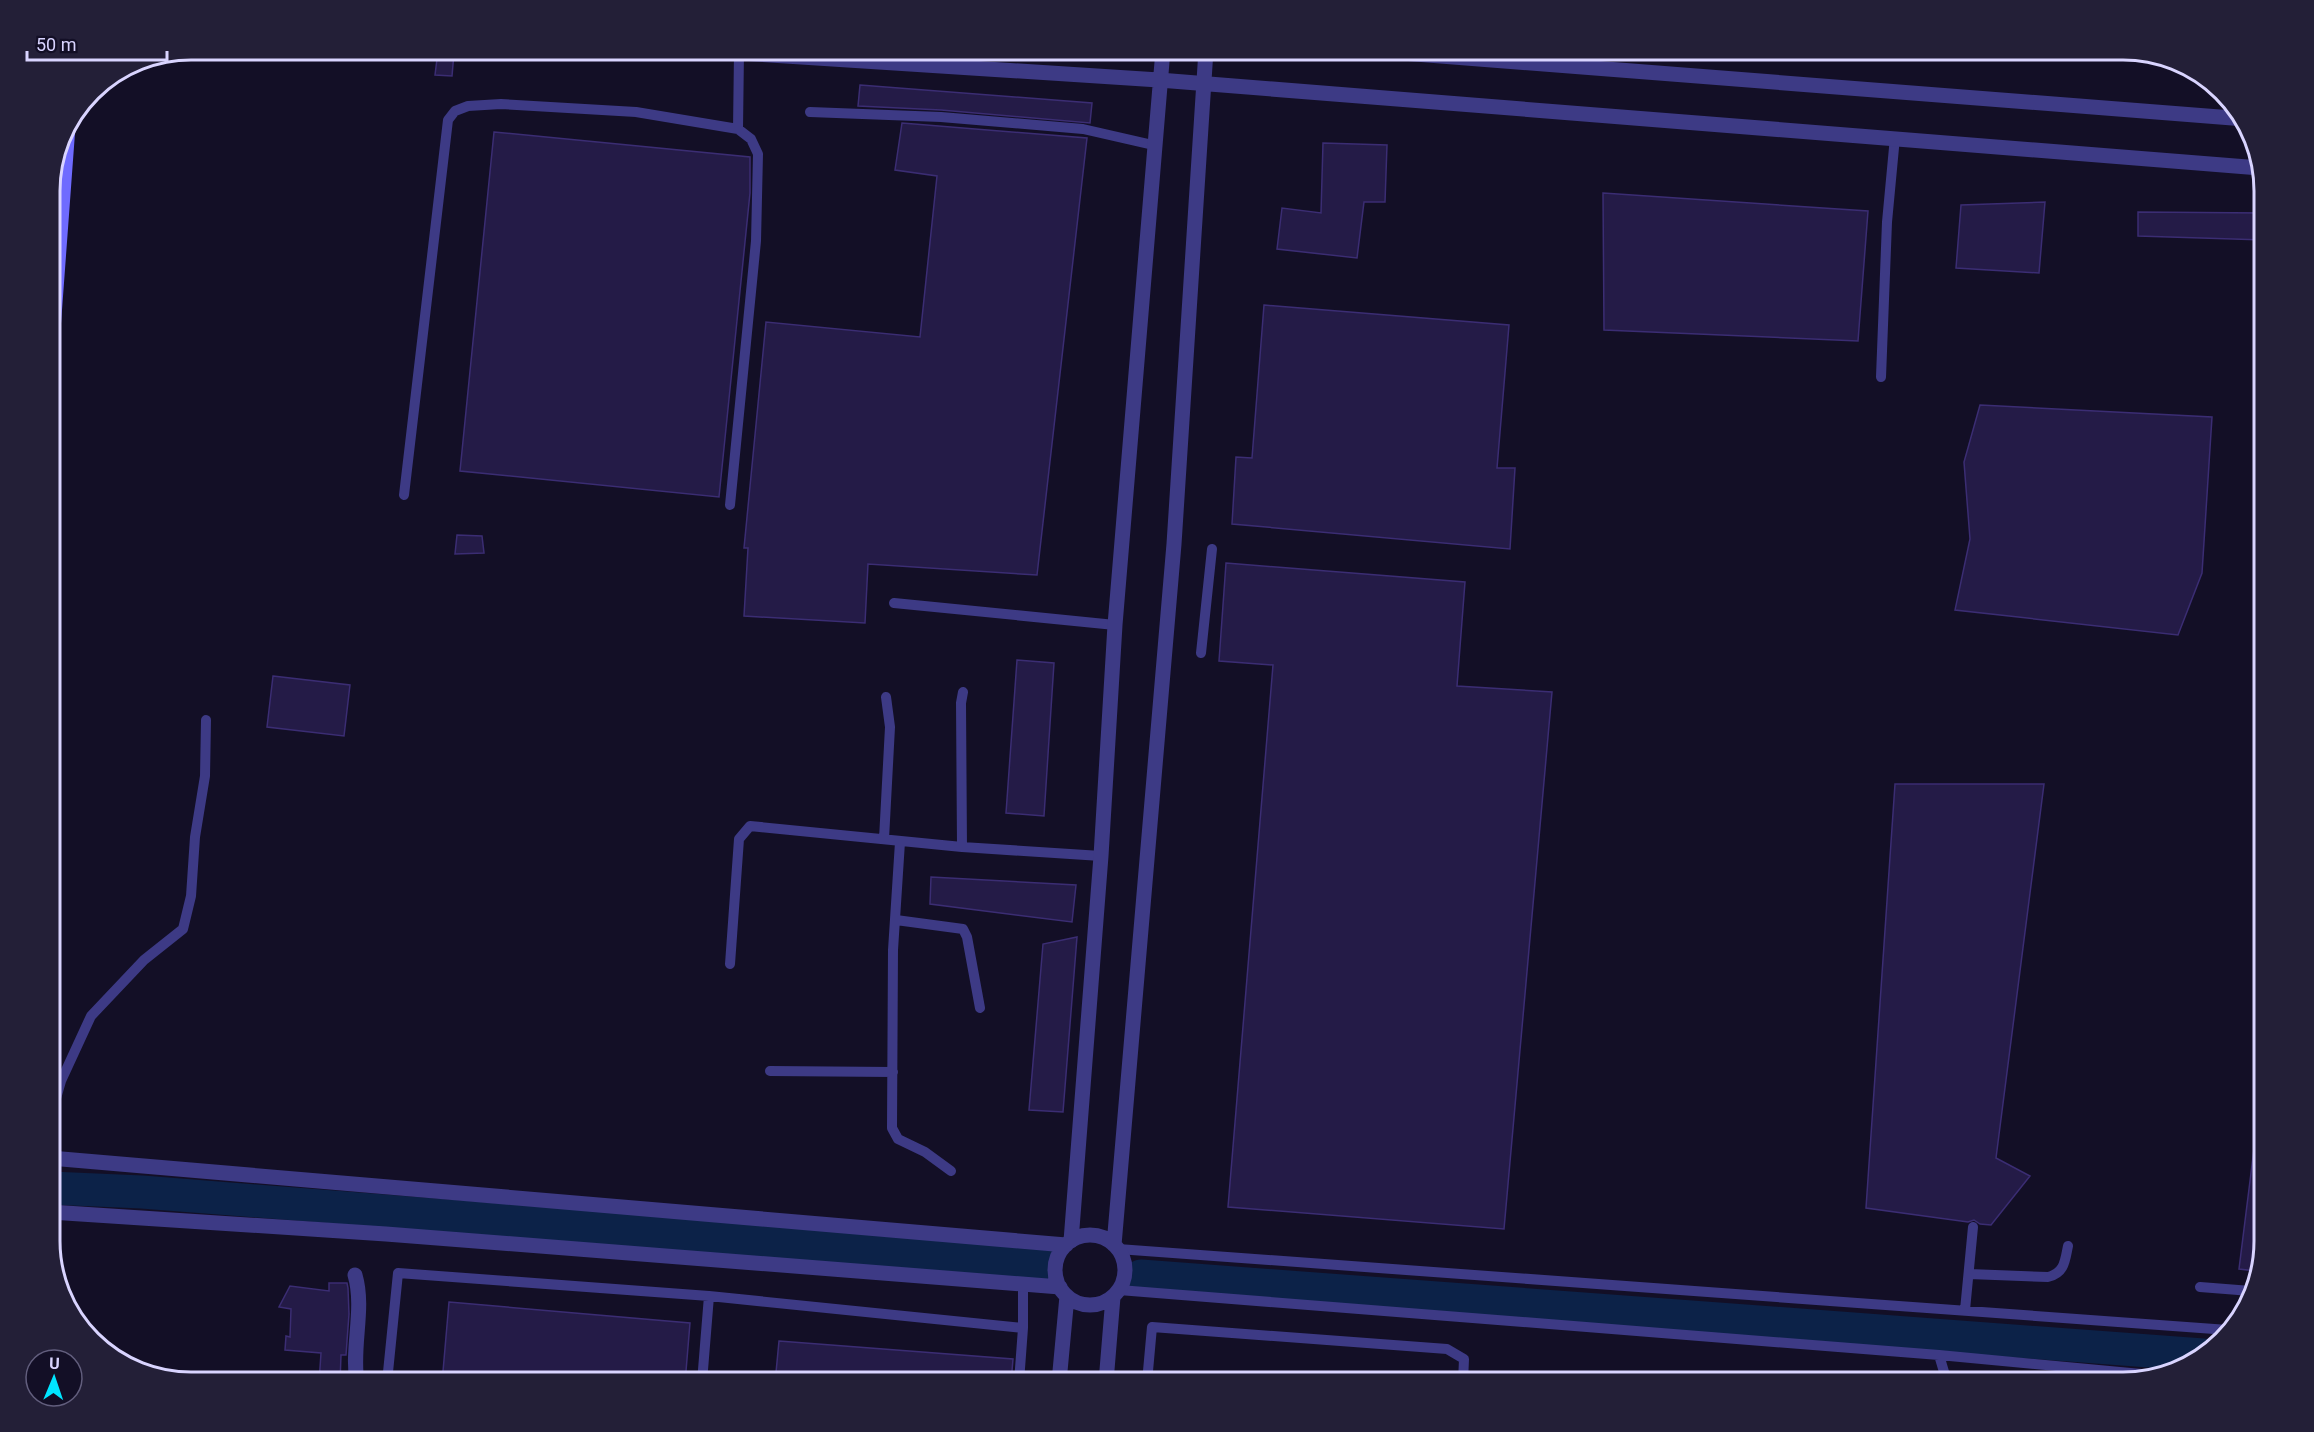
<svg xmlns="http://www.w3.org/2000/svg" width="2314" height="1432" viewBox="0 0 2314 1432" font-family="Roboto,sans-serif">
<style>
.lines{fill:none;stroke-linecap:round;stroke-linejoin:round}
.river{stroke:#0c2248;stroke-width:33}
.building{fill:#241b47;stroke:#3b2d73;stroke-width:1.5}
.lane{stroke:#3d3a85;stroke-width:10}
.street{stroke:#3d3a85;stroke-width:15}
.secondary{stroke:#6f6bff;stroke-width:15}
.rim{fill:none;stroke:#d9d4ff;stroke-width:3}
</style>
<rect width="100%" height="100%" fill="#130f26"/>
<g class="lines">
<path class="river" d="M50 1188 142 1192 1046 1263
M1141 1276 2203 1355"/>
</g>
<path class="building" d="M438 51 454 53 452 76 435 75Z
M860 85 1092 103 1090 123 941 110 858 106Z
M902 123 1087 138 1037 575 868 564 865 623 744 616 748 548H744L766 322 920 337 937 176 895 170Z
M494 132 750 157V193L719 497 460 471Z
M1323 143 1387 145 1385 202H1364L1357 258 1277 249 1282 208 1321 213Z
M1603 193 1868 211 1858 341 1604 330Z
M2045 202 2039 273 1956 268 1961 205Z
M2138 212 2264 213V240L2138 236Z
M1264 305 1509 325 1497 468H1515L1510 549 1232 524 1236 457 1252 458Z
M1980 405 2212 417 2202 573 2178 635 1955 610 1970 539 1964 462Z
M457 535 482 536 484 553 455 554Z
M1226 563 1465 582 1457 686 1552 692 1504 1229 1228 1207 1273 665 1219 661Z
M1017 660 1054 663 1044 816 1006 813Z
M273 676 350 685 344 736 267 727Z
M1895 784H2044L1996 1158 2030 1176 1991 1225 1980 1224 1974 1220 1968 1222 1866 1208Z
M931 877 1076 885 1072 922 930 904Z
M1077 937 1063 1112 1029 1110 1043 944Z
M2255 1141H2264V1241L2256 1271 2239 1269Z
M329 1283H347L348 1288 349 1314 346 1355H341L340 1383H319L321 1353 285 1350 286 1336 290 1337 291 1309 279 1307 290 1286 329 1291Z
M449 1302 690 1323 685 1383H442Z
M779 1341 1013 1359 1011 1383H775Z"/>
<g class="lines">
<path class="lane" d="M810 112 941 117 1083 129 1153 145
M1881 377 1887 222 1895 137
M404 495 448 120 455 111 468 106 501 104 636 112 738 129 739 52
M730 505 756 241 758 154 751 139 738 129
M894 603 1115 625
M1201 653 1212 549
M884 839 890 727 886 697
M900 842 893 950 892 1128 898 1139 925 1152 951 1171
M962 847 961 703 963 692
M896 920 963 929 967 937 980 1008
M730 964 739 839 750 826 962 847 1101 856
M2264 985V988
M770 1071 893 1072
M50 1119 61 1081 91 1016 144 960 183 929 191 896 195 837 205 776 206 720
M1118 1249 2228 1330
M1969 1274 2048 1277C2065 1273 2065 1260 2068 1246
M2200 1287 2251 1291
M1119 1290 1939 1355 2152 1375
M1965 1310 1973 1227
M1939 1355 1947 1382
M387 1382 398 1273 709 1296 1023 1328V1285
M702 1382 709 1296
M1019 1382 1023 1328
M1147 1382 1152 1327 1447 1349 1464 1359 1463 1382"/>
<path class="street" d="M694 50 1159 80 2260 168
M1364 50 2245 119
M50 1158 1066 1245
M50 1212 386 1234 1060 1287
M1055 1270a35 35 0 1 1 70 0a35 35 0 1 1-70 0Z
M1071 1241 1101 856 1115 625 1163 50
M1114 1245 1174 544 1206 50
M355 1275C365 1309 351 1347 357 1382
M1059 1382 1067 1296
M1106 1382 1113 1297"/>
<path class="secondary" d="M50 371 68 126"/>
</g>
<path d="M0 0H2314V1432H0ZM191 60H2123A131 131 0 0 1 2254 191V1241A131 131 0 0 1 2123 1372H191A131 131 0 0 1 60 1241V191A131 131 0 0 1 191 60Z" fill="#231f37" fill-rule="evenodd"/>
<path class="rim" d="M191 60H2123A131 131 0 0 1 2254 191V1241A131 131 0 0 1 2123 1372H191A131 131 0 0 1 60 1241V191A131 131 0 0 1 191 60Z"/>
<g transform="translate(54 1378) rotate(2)"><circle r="28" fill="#130f26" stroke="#625e7d" stroke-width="1.5"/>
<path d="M0-4.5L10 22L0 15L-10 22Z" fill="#00e5ff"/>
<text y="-9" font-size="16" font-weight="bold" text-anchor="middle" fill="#d9d4ff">U</text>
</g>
<path d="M27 51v9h140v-9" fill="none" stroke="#d9d4ff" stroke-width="3"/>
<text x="36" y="51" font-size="18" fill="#d9d4ff" stroke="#130f26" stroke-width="4.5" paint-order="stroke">50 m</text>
</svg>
